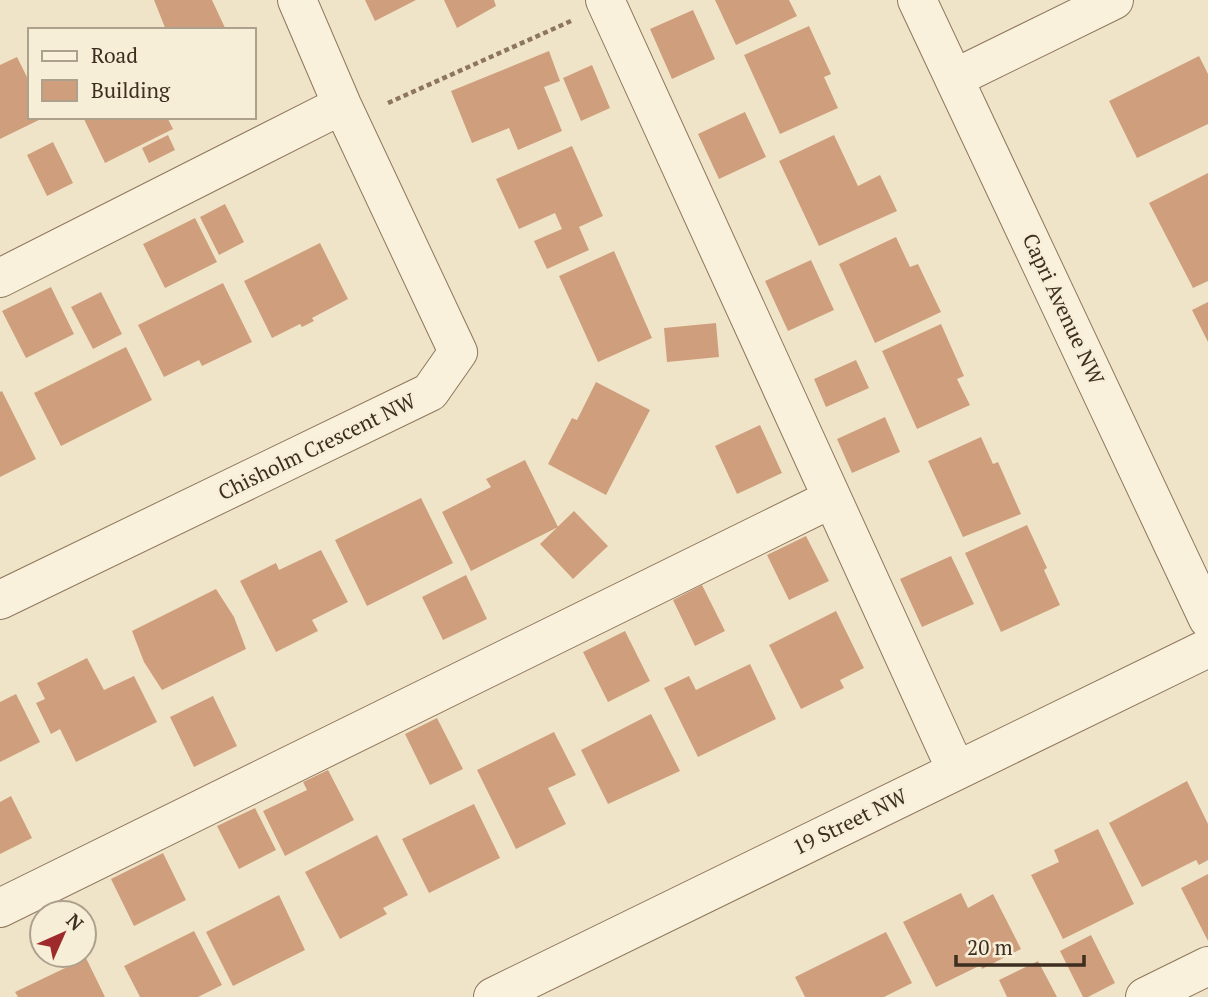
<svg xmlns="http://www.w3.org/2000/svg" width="1208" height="997" viewBox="0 0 1208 997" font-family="'PT Serif',serif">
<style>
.building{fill:#cf9f7d}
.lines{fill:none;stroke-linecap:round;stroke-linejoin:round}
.minor-casing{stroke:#8d765c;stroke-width:40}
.path{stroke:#8d765c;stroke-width:4.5;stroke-dasharray:5 3.5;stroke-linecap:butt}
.minor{stroke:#faf1dc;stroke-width:38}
.labels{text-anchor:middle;stroke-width:5;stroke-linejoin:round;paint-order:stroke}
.street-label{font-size:21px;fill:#3d2e20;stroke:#f7eed8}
</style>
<rect width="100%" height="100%" fill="#f0e4c8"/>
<path class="building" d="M154 0H212L226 30H166Z
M365 0H416L375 21Z
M444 0H494L496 6 457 28Z
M715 0H789L797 16 736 45Z
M693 10 715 59 672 79 650 29Z
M809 26 831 74 824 77 838 108 780 134 744 55Z
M549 51 560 81 544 87 562 131 518 150 509 128 472 143 451 91Z
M1199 56 1208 74V124L1137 158 1109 101Z
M17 57 30 83V117H45L0 139V65Z
M592 65 610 108 581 121 563 78Z
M745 112 766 157 719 179 698 134Z
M83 117H167L173 129 105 163Z
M168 135 175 150 149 163 142 148Z
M834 135 858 186 880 175 897 211 819 246 779 161Z
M53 142 73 183 47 196 27 155Z
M572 146 603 216 579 227 589 250 547 269 534 241 562 229 555 213 519 229 496 179Z
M1208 173V281L1193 288 1149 203Z
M225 204 244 242 219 255 200 217Z
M195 218 217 262 165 288 143 244Z
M896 237 910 267 918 264 941 312 875 343 839 264Z
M320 243 348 299 312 318 314 321 302 327 300 324 272 338 244 281Z
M614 251 652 338 598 362 559 276Z
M811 260 834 310 788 331 765 281Z
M223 283 252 342 202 366 199 360 164 377 138 325Z
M51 287 74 334 26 358 2 311Z
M101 292 122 334 93 349 71 307Z
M1208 302V342L1192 310Z
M716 323 719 357 667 362 664 328Z
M941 324 964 376 957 379 970 405 917 429 882 351Z
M126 347 152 400 61 446 34 393Z
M856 360 869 388 826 407 814 379Z
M596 382 650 410 606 495 548 464 572 418 577 420Z
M2 391 36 459 0 477V392Z
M885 417 900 452 852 473 837 439Z
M760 425 782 473 737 494 715 446Z
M981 437 993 464 998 462 1021 514 963 537 928 461Z
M525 460 558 527 471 571 442 512 491 487 486 479Z
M421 498 453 563 367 606 335 540Z
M574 511 608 546 573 579 540 544Z
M1027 525 1047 568 1044 570 1060 605 1001 632 965 553Z
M806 536 829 581 789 600 767 555Z
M321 550 348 602 312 620 318 631 276 652 240 581 276 563 279 570Z
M951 556 974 604 922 627 900 579Z
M466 575 487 619 443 640 422 597Z
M702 585 725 631 695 646 673 600Z
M216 589 234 617 246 649 162 690 144 662 132 631Z
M836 611 864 668 840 680 844 688 801 709 769 645Z
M625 631 650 681 608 702 583 652Z
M87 658 104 690 134 676 157 722 76 762 60 729 51 734 36 703 45 699 37 683Z
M750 664 776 719 698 757 664 688 689 676 696 690Z
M16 694 40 742 0 762V702Z
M213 696 237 746 194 767 170 717Z
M651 714 680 771 608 804 581 750Z
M437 718 463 769 430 785 405 734Z
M554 732 576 775 548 788 566 824 516 849 477 770Z
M328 770 354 820 285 856 263 811 307 790 303 782Z
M1187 781 1208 824V860L1199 865 1196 860 1142 887 1109 823Z
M11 796 32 838 0 854V802Z
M474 804 500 858 429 893 402 839Z
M255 808 276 850 239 869 217 826Z
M1098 829 1134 904 1063 939 1031 875 1059 862 1054 850Z
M377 835 408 895 383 908 387 914 340 939 305 872Z
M163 853 186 900 134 926 111 879Z
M1208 874V941L1181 888Z
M961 893 968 908 993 894 1021 949 982 969 981 965 936 987 903 922Z
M279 895 305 950 233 986 206 932Z
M194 931 222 985 198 997H140L124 966Z
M886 932 912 983 884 997H805L795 977Z
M1091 935 1115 983 1088 997H1083L1060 951Z
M86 958 105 997H18L15 992Z
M1038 961 1057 997H1007L999 980Z"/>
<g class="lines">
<g class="minor-casing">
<path id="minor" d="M605 0 956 770
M917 0 1208 619
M955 78 1114 0
M0 278 342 105
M0 600 430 392 458 352 342 105 297 0
M0 908 831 499
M493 997 1208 648
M1145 997 1208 966"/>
</g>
<path class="path" d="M388 103 571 21"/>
<use href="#minor" class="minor"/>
</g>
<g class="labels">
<g class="street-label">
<text transform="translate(1063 309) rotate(65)" y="7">Capri Avenue NW</text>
<text transform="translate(317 447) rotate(-26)" y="7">Chisholm Crescent NW</text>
<text transform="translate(850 822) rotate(-26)" y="7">19 Street NW</text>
</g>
</g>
<rect x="28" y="28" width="228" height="91" fill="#f7eed8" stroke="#ada18e" stroke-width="2"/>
<rect x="42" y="51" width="35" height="10" fill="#faf1dc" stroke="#ada18e" stroke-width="2"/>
<text x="91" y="63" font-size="21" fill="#3d2e20">Road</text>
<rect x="42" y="80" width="35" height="21" fill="#cf9f7d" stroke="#ada18e" stroke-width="2"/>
<text x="91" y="98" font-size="21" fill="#3d2e20">Building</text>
<g transform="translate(63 934) rotate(45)"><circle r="33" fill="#f7eed8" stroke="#ada18e" stroke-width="2"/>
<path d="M0-5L12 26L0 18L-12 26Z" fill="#9e2a2b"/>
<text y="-10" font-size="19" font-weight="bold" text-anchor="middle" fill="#3d2e20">N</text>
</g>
<path d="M956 955v10h128v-10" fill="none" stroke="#3d2e20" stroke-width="3.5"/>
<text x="967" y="955" font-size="21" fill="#3d2e20" stroke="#f7eed8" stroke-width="5" paint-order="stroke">20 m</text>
</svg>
